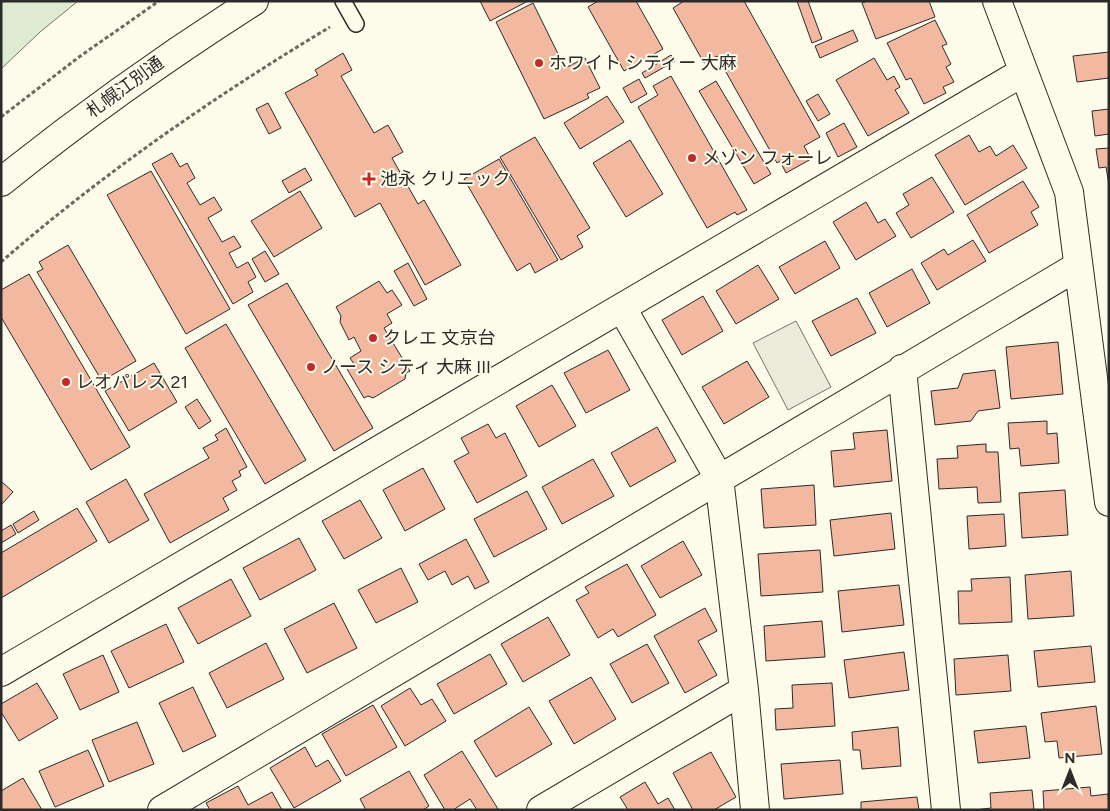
<svg xmlns="http://www.w3.org/2000/svg" width="1110" height="811" viewBox="0 0 1110 811" font-family="Figtree,'Noto Sans JP',sans-serif">
<style>
.green{fill:#deebd1;stroke:#74746e}
.parking{fill:#eceadb;stroke:#74746e}
.building{fill:#f2b8a0;stroke:#2b2b2b}
.lines{fill:none;stroke-linecap:round;stroke-linejoin:round}
.service-casing{stroke:#2b2b2b;stroke-width:18}
.minor-casing{stroke:#2b2b2b;stroke-width:30}
.trunk-casing{stroke:#2b2b2b;stroke-width:30}
.path{stroke:#6a6964;stroke-width:3;stroke-dasharray:4 2.5;stroke-linecap:butt}
.service{stroke:#fdfbea;stroke-width:15}
.minor{stroke:#fdfbea;stroke-width:28}
.trunk{stroke:#fdfbea;stroke-width:28}
.poi-dot{fill:#c62828;stroke:#fdfbea;stroke-width:2}
.labels{text-anchor:middle;stroke-width:4;stroke-linejoin:round;paint-order:stroke}
.poi-label{font-size:18px;fill:#2b2b2b;stroke:#fdfbea;text-anchor:start}
.street-label{font-size:18px;fill:#2b2b2b;stroke:#fdfbea}
</style>
<rect width="100%" height="100%" fill="#fdfbea"/>
<path class="green" d="M1 1H78L40 32 1 69Z"/>
<path class="parking" d="M796 321 831 387 788 410 753 343Z"/>
<path class="building" d="M480 1H528L490 21Z
M598 1H636L663 49 624 71 588 7Z
M684 1H744L820 137 804 146 811 159 786 173 780 161 777 163 717 56 704 63 673 8Z
M797 1H808L822 39 812 43Z
M867 1H929L935 17 876 39 862 3Z
M533 3 565 68 585 58 600 88 587 94 589 98 544 119 496 22Z
M935 20 947 44 942 46 951 64 946 67 954 82 943 87 946 93 924 104 911 78 906 80 887 43Z
M853 30 858 41 820 58 815 46Z
M1109 52V78L1077 82 1073 56Z
M343 53 352 70 341 76 374 133 388 125 403 152 392 158 418 204 424 200 461 265 425 285 380 203 355 217 285 93 318 75 315 70Z
M671 55 675 61 645 78 642 73Z
M874 58 887 80 894 76 900 87 895 90 909 113 868 136 836 80Z
M671 76 747 210 737 215 735 212 707 228 638 107 658 95 653 86Z
M639 79 647 94 631 103 623 88Z
M716 81 771 174 754 184 699 91Z
M818 94 830 114 818 121 806 101Z
M607 96 624 122 580 149 564 123Z
M268 103 281 128 269 134 256 109Z
M1109 109V134L1095 136 1092 111Z
M844 123 857 147 838 157 826 133Z
M969 135 979 152 990 146 996 156 1013 145 1027 168 965 205 935 155Z
M535 137 590 228 577 236 583 247 561 260 500 157Z
M630 140 663 194 626 217 593 163Z
M1109 148V185L1106 167 1099 168 1096 149Z
M172 153 180 167 187 163 195 178 187 183 200 205 214 197 222 210 208 218 222 242 234 236 241 247 229 253 237 268 248 262 256 277 248 282 253 292 233 304 152 164Z
M499 159 558 260 535 273 530 263 517 271 464 179Z
M305 168 312 180 289 193 282 181Z
M151 171 230 309 186 334 107 195Z
M932 177 954 212 911 238 896 213 909 205 903 194Z
M1023 181 1039 207 1031 212 1038 225 989 253 967 215Z
M300 191 322 228 274 257 251 221Z
M866 202 878 223 885 219 896 236 856 260 833 222Z
M973 240 986 261 937 290 921 263 944 249 948 255Z
M825 241 840 268 795 294 779 267Z
M68 245 136 361 102 381 37 272 43 269 39 262Z
M265 251 279 274 265 282 252 259Z
M408 263 427 299 414 306 394 271Z
M758 265 779 299 736 324 716 291Z
M912 269 930 303 887 327 869 293Z
M29 274 130 447 91 470 1 317V290Z
M379 281 387 293 392 290 402 305 387 314 392 323 384 328 410 371 406 373 405 379 373 398 368 396 364 398 347 369 354 364 350 358 361 351 354 337 349 340 340 322 341 316 336 307Z
M287 283 373 428 334 451 248 305Z
M703 296 723 331 682 355 662 320Z
M857 298 876 333 831 356 812 321Z
M226 324 306 460 265 484 185 348Z
M1058 342 1063 394 1011 399 1006 347Z
M608 350 630 390 586 413 564 373Z
M747 361 769 397 724 424 702 387Z
M154 363 177 402 129 431 105 391Z
M995 370 1000 408 978 411 971 421 935 425 931 391 958 388 963 374Z
M552 385 576 426 539 447 516 406Z
M197 399 211 421 199 429 185 407Z
M1047 421V434L1057 433 1059 463 1021 466 1019 448 1010 449 1008 423Z
M488 424 496 438 505 433 527 476 477 503 454 461 469 453 461 438Z
M657 427 676 461 630 487 611 453Z
M226 428 247 467 239 471 241 476 232 481 237 490 223 498 229 510 170 543 144 494 209 458 203 448 218 440 215 435Z
M887 430 892 481 834 487 831 451 855 449 853 433Z
M986 444V452H998L1001 502 978 503 977 487 939 489 937 459 958 458 957 446Z
M593 459 614 496 562 524 542 487Z
M423 468 445 509 405 531 383 490Z
M126 479 149 520 109 543 86 502Z
M1 481 13 492 1 505Z
M814 485 816 525 764 528 761 489Z
M1065 490 1068 535 1022 538 1019 493Z
M527 491 547 529 494 557 474 519Z
M360 500 382 538 344 559 322 521Z
M77 508 97 541 1 598V553Z
M34 511 39 520 18 533 13 524Z
M891 513 895 549 834 556 830 520Z
M1004 514 1006 546 969 549 967 516Z
M11 525 16 534 1 543V531Z
M299 538 316 570 260 600 243 568Z
M466 539 489 582 475 589 468 576 452 585 445 571 428 580 419 564Z
M683 541 702 575 660 598 641 566Z
M820 550 823 592 761 596 758 554Z
M627 564 656 615 618 637 613 629 598 638 576 600 589 593 585 587Z
M401 568 418 602 376 623 358 590Z
M1071 571 1074 616 1028 619 1025 575Z
M1010 577 1012 622 959 624 958 591H972L971 579Z
M231 579 251 616 198 644 178 608Z
M899 585 904 625 842 632 838 591Z
M334 603 357 648 307 673 284 629Z
M705 608 717 631 698 641 717 675 685 693 654 636Z
M548 617 570 655 523 682 501 644Z
M822 621 825 657 766 661 764 626Z
M166 624 184 662 129 688 111 651Z
M266 643 284 679 227 708 209 673Z
M647 644 669 683 632 703 610 664Z
M1091 646 1095 682 1038 687 1034 651Z
M904 652 909 690 849 698 844 660Z
M490 654 507 684 454 714 437 684Z
M103 655 119 692 80 710 63 674Z
M1008 655 1011 691 956 695 954 659Z
M591 677 616 719 574 744 549 701Z
M37 683 58 718 19 741 1 712V704Z
M832 683 835 726 776 730 775 709 793 708 792 685Z
M193 687 216 736 183 752 159 703Z
M410 688 421 705 432 699 446 721 405 746 381 706Z
M373 705 397 747 346 776 322 734Z
M1096 706 1102 754 1059 758 1057 741 1045 742 1041 713Z
M529 707 552 744 496 777 474 741Z
M137 722 154 764 109 782 92 740Z
M1026 726 1030 758 978 763 974 731Z
M898 727 901 766 862 769 860 750H853L852 732Z
M305 747 316 767 328 760 341 781 294 808 270 768Z
M88 750 104 786 55 807 39 771Z
M462 751 498 809V810H477L470 799 453 810H445L424 775Z
M711 752 736 797 714 810H693L673 773Z
M840 760 843 794 784 799 781 764Z
M409 771 429 806 423 810H366L360 799Z
M23 778 42 810H1V791Z
M645 782 658 804 668 798 675 810H628L620 797Z
M238 786 248 805 272 792 282 810H210L206 803Z
M1090 787 1091 796 1108 794 1109 810H1044L1043 791Z
M1032 790 1034 810H975L991 808 990 793Z
M917 797 919 810H861V802Z"/>
<g class="lines">
<g class="service-casing">
<path id="service" d="M343 1 356 24"/>
</g>
<g class="minor-casing">
<path id="minor" d="M997 1 1069 192 1109 502
M622 308 719 478 744 690 755 810
M902 369 946 810
M1 672 1023 72
M162 810 1078 266
M541 810 744 690"/>
</g>
<g class="trunk-casing">
<path id="trunk" d="M1 182C82 117 166 57 254 1"/>
</g>
<path class="path" d="M1 117 79 57 159 1
M1 262C102 174 215 96 330 27"/>
<use href="#service" class="service"/>
<use href="#minor" class="minor"/>
<use href="#trunk" class="trunk"/>
</g>
<g class="poi-dot">
<circle cx="539" cy="63" r="5"/>
<circle cx="692" cy="158" r="5"/>
<path d="M366.5 171.5h5v5h5v5h-5v5h-5v-5h-5v-5h5z"/>
<circle cx="373" cy="338" r="5"/>
<circle cx="311" cy="367" r="5"/>
<circle cx="66" cy="382" r="5"/>
</g>
<g class="labels">
<g class="poi-label">
<text x="549" y="69">ホワイト シティー 大麻</text>
<text x="702" y="164">メゾン フォーレ</text>
<text x="380" y="185">池永 クリニック</text>
<text x="383" y="344">クレエ 文京台</text>
<text x="321" y="373">ノース シティ 大麻 III</text>
<text x="76" y="388">レオパレス 21</text>
</g>
<g class="street-label">
<text transform="translate(125 87) rotate(-36)" y="6">札幌江別通</text>
</g>
</g>
<rect width="1110" height="811" fill="none" stroke="#2b2b2b" stroke-width="5"/>
<g transform="translate(1070 771)" stroke="#fdfbea" stroke-width="4" paint-order="stroke">
<path d="M0-4L9 19L0 12L-9 19Z" fill="#2b2b2b"/>
<text y="-8" font-size="14" font-weight="bold" text-anchor="middle" fill="#2b2b2b">N</text>
</g>
</svg>
